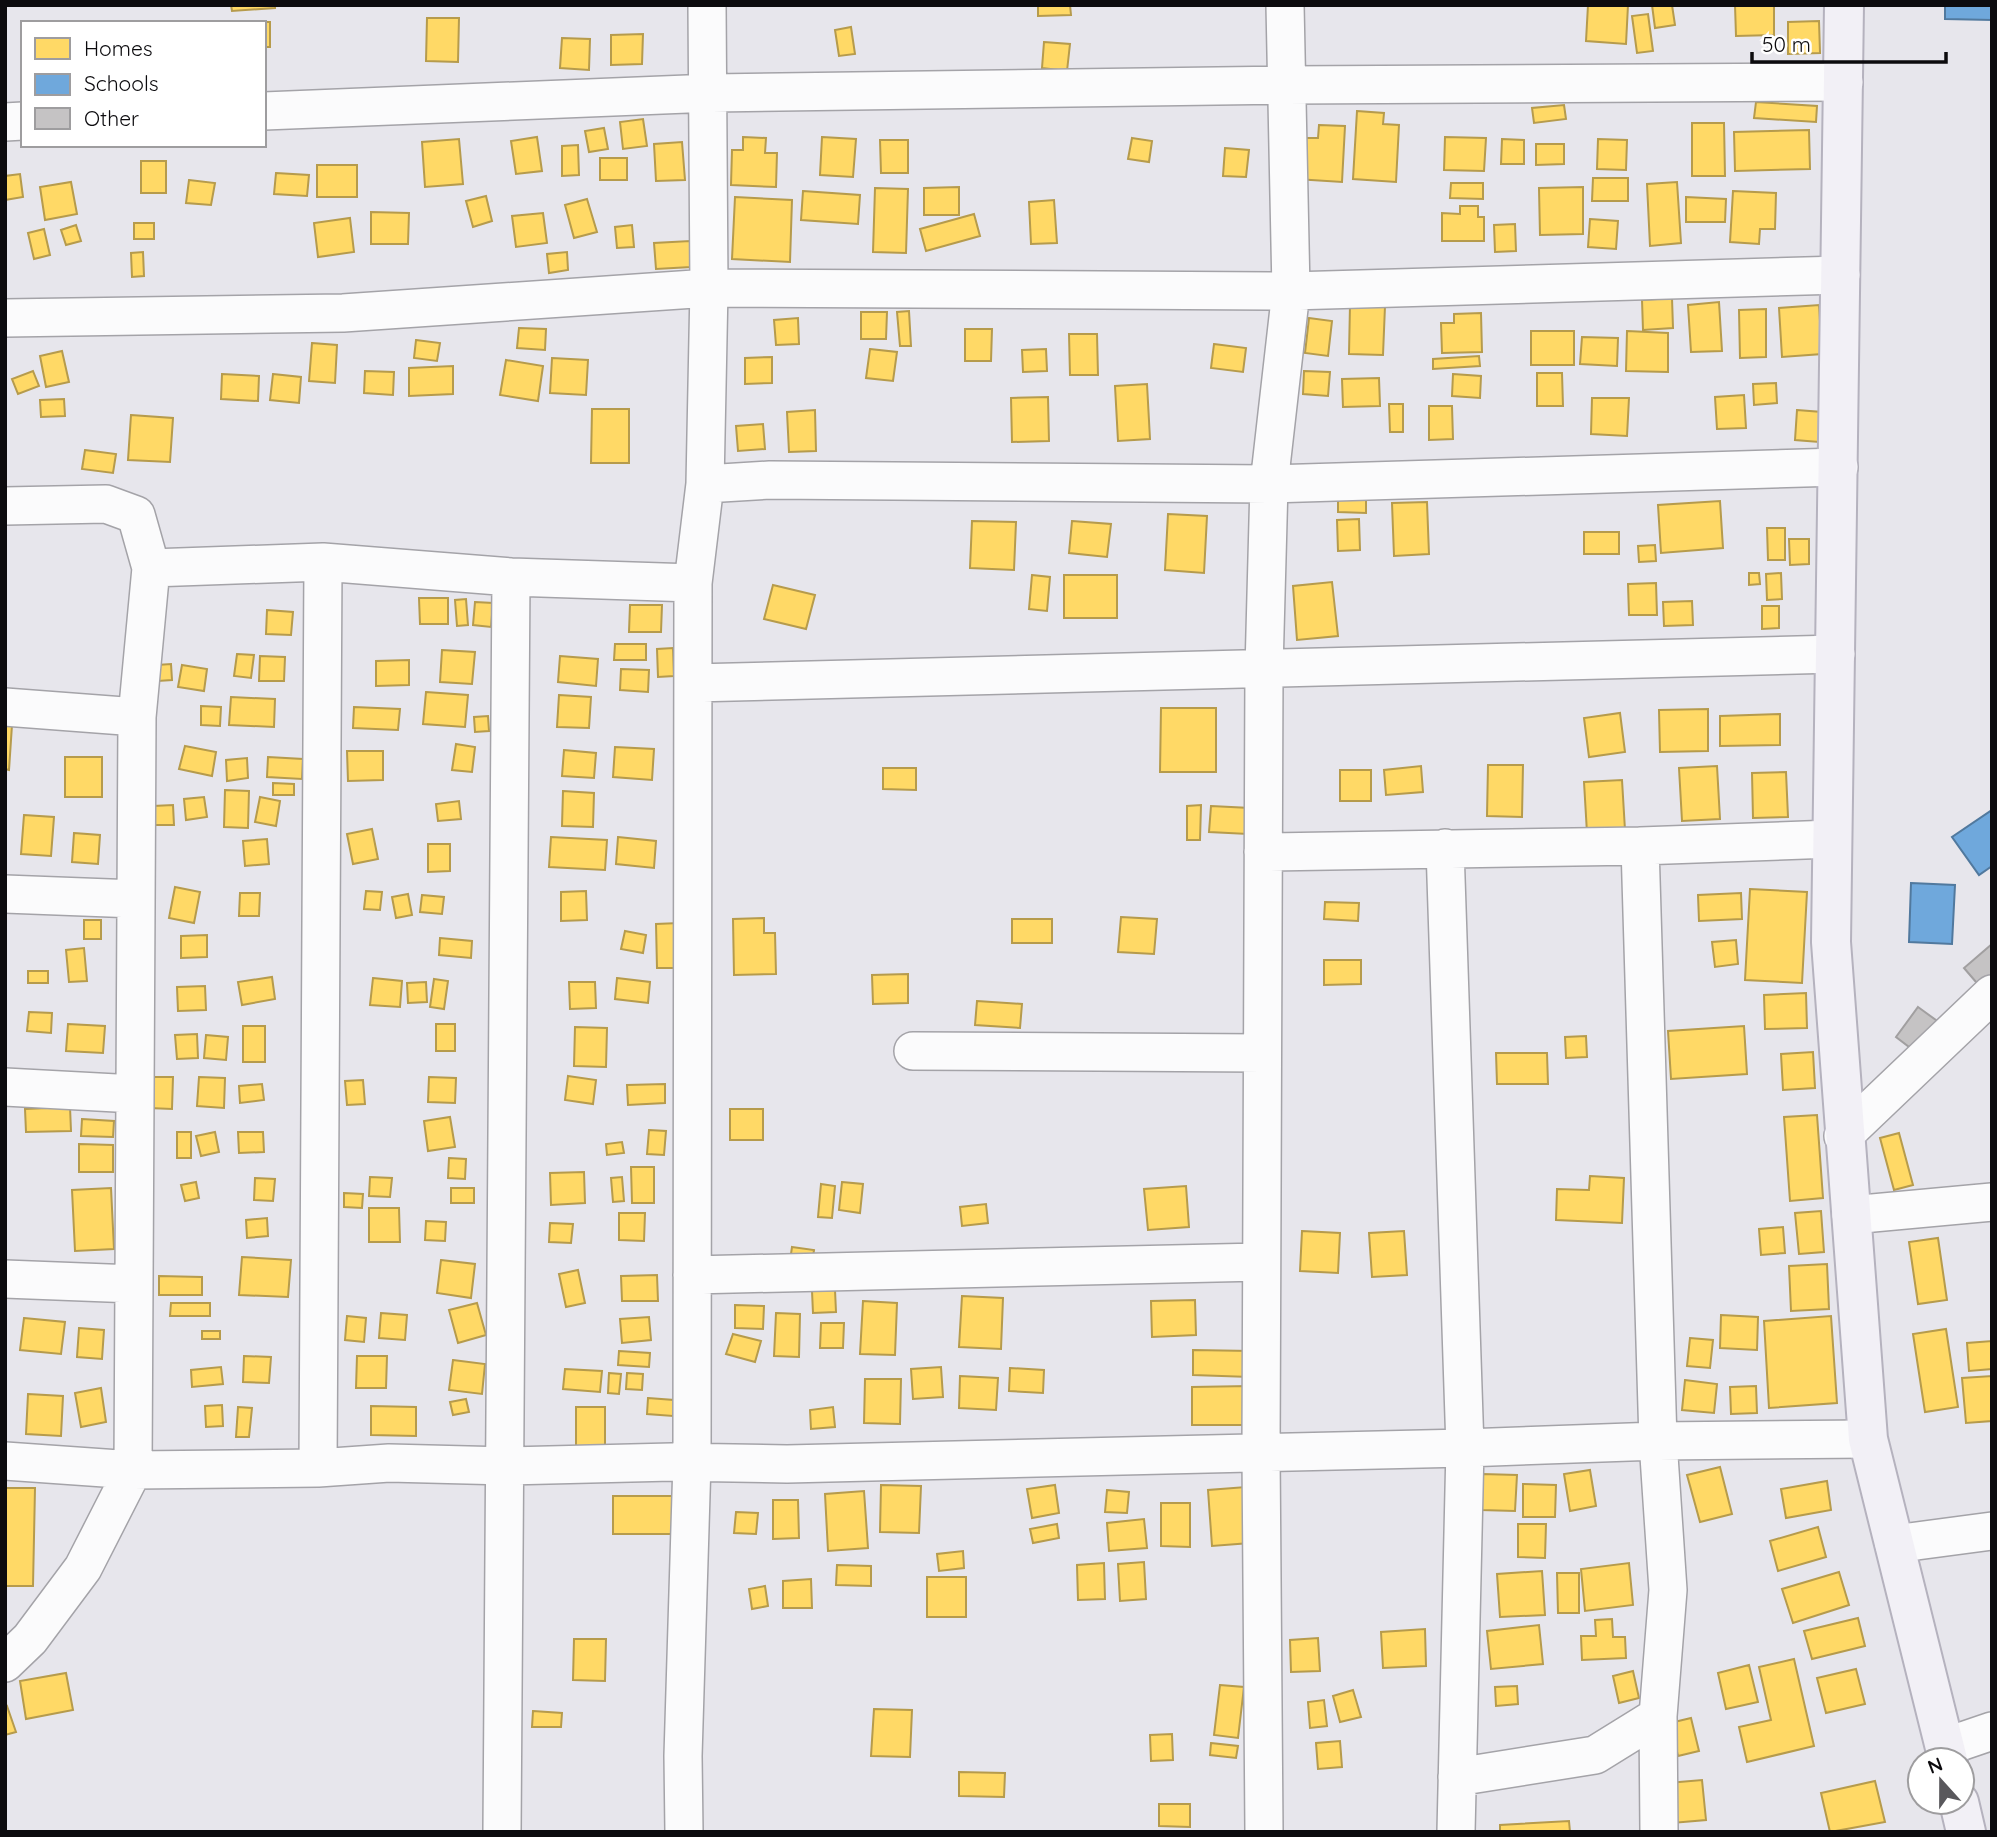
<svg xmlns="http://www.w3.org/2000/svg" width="1997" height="1837" viewBox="0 0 1997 1837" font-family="Quicksand,sans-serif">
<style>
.homes{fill:#ffd966;stroke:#b69b4c;stroke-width:2}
.schools{fill:#6fa8dc;stroke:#51799e;stroke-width:2}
.building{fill:#c5c3c4;stroke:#a19fa0;stroke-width:2}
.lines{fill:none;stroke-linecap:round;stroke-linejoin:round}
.minor-casing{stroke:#a4a3a8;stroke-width:40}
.major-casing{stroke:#b5b2be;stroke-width:42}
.minor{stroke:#fbfbfc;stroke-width:37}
.major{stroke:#f2f0f6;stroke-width:38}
</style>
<rect width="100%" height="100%" fill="#e7e6ec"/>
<path class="homes" d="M231 5H275V8L232 11Z
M1038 5H1070L1071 15 1038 16Z
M1588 5H1628L1626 44 1586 41Z
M1652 5H1672L1675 25 1655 28Z
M1735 5H1774V35L1736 36Z
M1648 14 1653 51 1637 53 1632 16Z
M427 18H459L458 62 426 61Z
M1819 21 1820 53 1788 54V22Z
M230 22H270V47H264V23Z
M851 27 855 54 839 56 835 30Z
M643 34 642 64 611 65V35Z
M562 38 590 39 589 70 560 68Z
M1044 42 1070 44 1067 71 1042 68Z
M1756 102 1817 106 1816 122 1754 118Z
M1564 105 1566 119 1534 123 1532 108Z
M1357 111 1384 113 1383 124 1399 125 1396 182 1353 179Z
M643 119 647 146 623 149 620 122Z
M1692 123H1724L1725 176H1692Z
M1319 125 1345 126 1342 182 1296 179 1298 138H1318Z
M604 128 608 149 589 152 585 131Z
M1809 130 1810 169 1735 171 1734 132Z
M537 137 542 171 516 174 511 141Z
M743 137 766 138 765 153H777L776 187 731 185 732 150H743Z
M822 137 856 139 853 177 820 175Z
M1445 137 1486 138 1484 171 1444 170Z
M1132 138 1152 141 1149 162 1128 159Z
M459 139 463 184 425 187 422 142Z
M1502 139 1524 140V164H1501Z
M1598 139 1627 140 1626 170 1597 169Z
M880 140H908V173H881Z
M682 142 685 180 656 181 654 144Z
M1536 144H1564V164L1536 165Z
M578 145 579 175 562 176V146Z
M1225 148 1249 150 1246 177 1223 176Z
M600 158H627V180H600Z
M141 161H166V193H141Z
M317 165H357V197H317Z
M276 173 309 175 307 196 274 194Z
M20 174 23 197 5 200V176Z
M1593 178H1628V201H1592Z
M189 180 215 183 211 205 186 203Z
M71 182 77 214 45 220 40 187Z
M1677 182 1681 243 1650 246 1647 184Z
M1451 183H1483V199L1450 198Z
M959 187V215H924V188Z
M1583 187V234L1540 235 1539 188Z
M875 188 908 189 906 253 873 252Z
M803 191 860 195 858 224 801 220Z
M1733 191 1776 193 1775 229H1760L1759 244 1730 242Z
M486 196 492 221 473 227 466 201Z
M735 197 792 200 790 262 732 259Z
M1686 197 1726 199 1725 222H1686Z
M587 199 597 232 574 238 565 205Z
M1054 200 1057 243 1031 244 1029 202Z
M1460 206H1478V217H1484V241H1442V213L1460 214Z
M371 212 409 213 408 244H371Z
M543 213 547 243 516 247 512 216Z
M974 214 980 236 926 251 920 229Z
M350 218 354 252 318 257 314 223Z
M1590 219 1618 221 1616 249 1588 247Z
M134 223H154V239H134Z
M1515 224 1516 251 1495 252 1494 225Z
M76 225 81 241 66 245 61 230Z
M632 225 634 247 617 248 615 227Z
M44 229 50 255 34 259 28 233Z
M690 241 691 267 656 269 654 243Z
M143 252 144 276 132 277 131 253Z
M567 252 568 270 549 273 547 254Z
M1672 298 1673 328 1643 330 1642 300Z
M1719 302 1722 351 1691 352 1688 305Z
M1350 305 1385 306 1383 355 1349 354Z
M1819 305 1822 354 1782 357 1779 308Z
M1766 309V357L1740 358 1739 310Z
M909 311 911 346H900L897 312Z
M861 312H887L886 339H861Z
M1481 313 1482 352 1442 353 1441 323H1454V314Z
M798 318 799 344 776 345 774 320Z
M1309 318 1332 321 1328 356 1305 353Z
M519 328 546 329 545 350 517 348Z
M965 329H992L991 361H965Z
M1531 331H1574V365H1531Z
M1627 331 1668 333V372L1626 371Z
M1069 334H1097L1098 375H1070Z
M1582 337 1618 338 1617 366 1580 364Z
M416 340 440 343 437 361 414 358Z
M312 343 337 345 335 383 309 381Z
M1214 344 1246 348 1243 372 1211 368Z
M870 349 897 352 893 381 866 378Z
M1046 349 1047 371 1023 372 1022 350Z
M62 351 69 382 46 387 40 356Z
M1479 356 1480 366 1433 369V359Z
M772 357V383L745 384V358Z
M552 358 588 360 586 395 550 393Z
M506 360 543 366 538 401 500 395Z
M453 366V394L409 396V368Z
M33 371 39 386 18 394 12 379Z
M365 371 394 372 393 395 364 393Z
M1304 371 1330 372 1328 396 1303 394Z
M1537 373H1562L1563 406H1537Z
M222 374 259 376 258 401 221 399Z
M273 374 301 377 299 403 270 400Z
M1453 374 1481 376 1480 398 1452 396Z
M1379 378 1380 406 1343 407 1342 379Z
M1776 383 1777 403 1754 405 1753 384Z
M1147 384 1150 439 1118 441 1115 386Z
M1744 395 1746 428 1717 429 1715 397Z
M1048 397 1049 441 1012 442 1011 398Z
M1592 398H1629L1627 436 1591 434Z
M64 399 65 416 41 417 40 400Z
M1389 404H1403V432H1390Z
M1429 406H1452L1453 439 1429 440Z
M592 409H629V463H591Z
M815 410 816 451 789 452 787 412Z
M1797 410 1822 412 1819 442 1795 440Z
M131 415 173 418 170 462 128 460Z
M763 424 765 449 738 451 736 426Z
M85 450 116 454 113 473 82 469Z
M1338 496 1366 497V513L1338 512Z
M1720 501 1723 548 1661 553 1658 505Z
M1427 502 1429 554 1394 556 1392 503Z
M1168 514 1207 516 1204 573 1165 570Z
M1359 519 1360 550 1338 551 1337 520Z
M972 521 1016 522 1014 570 970 568Z
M1072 521 1111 524 1107 557 1069 553Z
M1767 528H1785V560H1768Z
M1584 532H1619V554H1584Z
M1789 539H1809V564L1790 565Z
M1655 545 1656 561 1639 562 1638 546Z
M1749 573H1759L1760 584 1749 585Z
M1781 573 1782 599 1767 600 1766 574Z
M1032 575 1050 577 1047 611 1029 609Z
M1064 575H1117V618H1064Z
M1332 582 1338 636 1297 640 1293 586Z
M1656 583 1657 615H1629L1628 584Z
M773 585 815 595 806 629 764 619Z
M419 598H448V624H420Z
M466 599 468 625 457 626 455 600Z
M1692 601 1693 625 1664 626 1663 602Z
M475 602 493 603 491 627 473 625Z
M630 605H662L661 632H629Z
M1762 606H1779V628L1762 629Z
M267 610 293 612 291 635 266 634Z
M615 644H646V660H614Z
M673 648 674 676 658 677 657 649Z
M442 650 475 652 472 684 440 682Z
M237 654 254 655 251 678 234 676Z
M260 656 285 657 284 681H259Z
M560 656 598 659 596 686 558 682Z
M409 660V685L376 686V661Z
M171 664 172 680 158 681 157 665Z
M182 665 207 669 204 691 178 687Z
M621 669 649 670 648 692 620 690Z
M426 692 468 695 465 727 423 724Z
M559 695 591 697 589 728 557 727Z
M231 697 275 699 274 727 229 725Z
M201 706 221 707 220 726 201 725Z
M354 707 400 709 398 730 353 728Z
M1161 708H1216V772H1160Z
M1708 709V751L1660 752 1659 710Z
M1620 713 1625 752 1589 757 1584 718Z
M1780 714V745L1720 746V716Z
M488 716 489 731 475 732 474 717Z
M5 725H12L9 770 5 769Z
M456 744 475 747 472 772 452 770Z
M185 746 216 752 212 776 179 769Z
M615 747 654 749 652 780 613 777Z
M564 750 596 753 594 778 562 776Z
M347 751H383V780L348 781Z
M65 757H102V797H65Z
M268 757 303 759 302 779 267 777Z
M247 758 248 778 227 781 226 760Z
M1488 765H1523L1522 817 1487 816Z
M1421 766 1423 792 1386 795 1384 770Z
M1717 766 1720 819 1682 821 1679 768Z
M883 768H916V790L883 789Z
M1340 770H1371V801H1340Z
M1786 772 1788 817 1753 818 1752 773Z
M1622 780 1625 830 1587 833 1584 782Z
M273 783 294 784V795H273Z
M225 790 249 791 248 828 224 827Z
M563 791 594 793 593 827 562 826Z
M204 797 207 817 186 820 184 799Z
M260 797 280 801 276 826 255 822Z
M459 801 461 819 438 821 436 804Z
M173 805 174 825H153V806Z
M1201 805 1200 840H1187V806Z
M1211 806 1250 808 1248 834 1209 832Z
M24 815 54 817 51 856 21 854Z
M372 829 378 859 353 864 347 834Z
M74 833 100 835 98 864 72 862Z
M551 837 607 840 605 870 549 867Z
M618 837 656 841 654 868 616 864Z
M267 839 269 864 245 866 243 841Z
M428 844H450V871L428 872Z
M175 887 200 892 194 923 169 918Z
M1750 889 1807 892 1802 983 1745 980Z
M366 891 382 892 380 910 364 909Z
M586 891 587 920 561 921V892Z
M240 893H260L259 916H239Z
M1741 893 1742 919 1699 921 1698 895Z
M408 894 412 915 396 918 392 897Z
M422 895 444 897 442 914 420 912Z
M1325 902 1359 903 1358 921 1324 919Z
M1121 917 1157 919 1154 954 1118 952Z
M764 918V933H775L776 974 734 975 733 919Z
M1012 919H1052V943H1012Z
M84 920H101V939H84Z
M679 923 681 968H657L656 924Z
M625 931 646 935 643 953 621 949Z
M207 935V957L181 958V936Z
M440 938 472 941 471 958 439 955Z
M1736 940 1738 964 1715 967 1712 942Z
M84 948 87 981 69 982 66 950Z
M1324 960H1361V984L1324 985Z
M28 971H48V983H28Z
M908 974V1003L873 1004 872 975Z
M272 977 275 999 242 1005 238 982Z
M373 978 402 981 400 1007 370 1005Z
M617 978 650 982 648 1003 615 999Z
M434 979 448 981 444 1009 430 1007Z
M426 982 427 1002 408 1003 407 983Z
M569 982H595L596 1008 570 1009Z
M205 986 206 1010 178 1011 177 987Z
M1806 993 1807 1028 1765 1029 1764 995Z
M977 1001 1022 1004 1020 1028 975 1025Z
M29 1012 52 1013 51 1033 27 1031Z
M68 1024 105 1026 103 1053 66 1051Z
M436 1024H455V1051H436Z
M243 1026H265V1062H243Z
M1744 1026 1747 1074 1671 1079 1668 1031Z
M575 1027 607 1028 606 1067 574 1066Z
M197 1034 198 1058 177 1059 175 1035Z
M206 1035 228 1037 226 1060 204 1058Z
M1586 1036 1587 1057 1566 1058 1565 1037Z
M1813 1052 1815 1088 1783 1090 1781 1054Z
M1496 1053H1547L1548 1084H1497Z
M568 1076 596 1080 593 1104 565 1100Z
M150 1077H173L172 1109 149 1108Z
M199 1077 225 1078 224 1108 197 1106Z
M429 1077 456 1078 455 1103 428 1102Z
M363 1080 365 1104 347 1105 345 1081Z
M262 1084 264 1100 240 1103 239 1086Z
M665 1084V1103L628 1105 627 1085Z
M70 1107 71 1131 26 1132 25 1109Z
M730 1109H763V1140H730Z
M1817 1115 1823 1198 1790 1201 1784 1117Z
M450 1117 455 1147 428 1151 424 1121Z
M82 1119 114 1121 113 1137 81 1136Z
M649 1130 666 1131 664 1155 647 1154Z
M177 1132H191V1158H177Z
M215 1132 219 1152 201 1156 196 1136Z
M238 1132H263L264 1152 239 1153Z
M1899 1133 1913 1185 1894 1190 1880 1138Z
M622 1142 624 1153 607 1155 606 1144Z
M79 1144 113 1145V1172H79Z
M449 1158 466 1159 465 1179 448 1178Z
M631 1167H654V1203H632Z
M584 1172 585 1203 551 1205 550 1173Z
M1590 1176 1624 1178 1622 1223 1556 1220 1557 1189 1589 1190Z
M370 1177 392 1178 390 1197 369 1196Z
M622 1177 624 1201 613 1202 611 1178Z
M255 1178 275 1179 273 1201 254 1200Z
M196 1182 199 1198 185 1201 181 1185Z
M842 1182 863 1184 860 1213 839 1210Z
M821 1184 835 1186 832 1218 818 1217Z
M1186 1186 1189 1227 1148 1230 1144 1189Z
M111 1188 114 1249 75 1251 72 1190Z
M451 1188H474V1203H451Z
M344 1193 363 1194 362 1208 344 1207Z
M986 1204 988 1223 962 1226 960 1207Z
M369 1208H399L400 1242H369Z
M1821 1211 1824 1252 1799 1254 1795 1213Z
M619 1213H645L644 1241 619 1240Z
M267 1218 268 1236 247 1238 246 1220Z
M426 1221 446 1222 445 1241 425 1240Z
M550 1223 573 1224 571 1243 549 1242Z
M1783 1227 1785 1253 1761 1255 1759 1229Z
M1302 1231 1340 1233 1338 1273 1300 1271Z
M1404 1231 1407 1275 1372 1277 1369 1233Z
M1938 1238 1947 1300 1918 1304 1909 1242Z
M792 1247 814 1250 812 1264 790 1261Z
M242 1257 291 1260 288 1297 239 1295Z
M441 1260 475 1264 471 1298 437 1293Z
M1827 1264 1829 1309 1791 1311 1789 1266Z
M578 1270 585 1303 566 1307 559 1274Z
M657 1275 658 1301H622L621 1276Z
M159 1276 202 1277V1295H159Z
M835 1290 836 1312 813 1313 812 1291Z
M962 1296 1003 1298 1001 1349 959 1347Z
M1195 1300 1196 1335 1152 1337 1151 1301Z
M863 1301 897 1303 895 1355 860 1354Z
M171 1303H210V1316H170Z
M477 1303 486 1335 458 1343 449 1310Z
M735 1305 764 1306 763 1329 735 1328Z
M381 1313 407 1315 405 1340 379 1338Z
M776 1313 800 1314 799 1357 774 1356Z
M1721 1315 1758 1317 1757 1350 1720 1348Z
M347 1316 366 1318 364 1342 345 1340Z
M1831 1316 1837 1403 1769 1408 1764 1321Z
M649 1317 651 1340 622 1343 620 1319Z
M24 1318 65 1322 61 1354 20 1350Z
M821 1323H844L843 1348H820Z
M79 1328 104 1330 102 1359 77 1357Z
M1946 1329 1958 1407 1925 1412 1913 1334Z
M202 1331H220V1339H202Z
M733 1334 761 1341 755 1362 726 1354Z
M1690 1338 1713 1340 1710 1368 1687 1366Z
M1992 1341V1369L1969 1371 1967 1343Z
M1193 1350 1251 1351 1250 1377 1193 1375Z
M619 1351 650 1353 649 1367 618 1365Z
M244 1356 271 1357 269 1383 243 1382Z
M357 1356H387L386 1388H356Z
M453 1360 485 1364 482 1394 449 1390Z
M221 1367 223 1384 192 1387 191 1370Z
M941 1367 943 1397 913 1399 911 1369Z
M1010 1368 1044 1370 1043 1393 1009 1391Z
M565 1369 602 1371 600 1392 563 1389Z
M609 1373 621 1374 619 1394 608 1393Z
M627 1373 643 1374 642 1390 626 1389Z
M960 1376 998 1378 996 1410 959 1408Z
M1992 1376V1421L1966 1423 1962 1378Z
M865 1379H901L900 1424 864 1423Z
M1685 1380 1717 1384 1714 1413 1682 1410Z
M1249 1386 1248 1425H1192V1387Z
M1756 1386 1757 1413 1731 1414 1730 1387Z
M101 1388 106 1422 81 1427 75 1393Z
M28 1394 63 1396 61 1436 26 1434Z
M648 1398 674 1400 673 1416 647 1414Z
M466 1399 469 1412 453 1415 450 1402Z
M222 1405 223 1426 206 1427 205 1406Z
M371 1406 416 1407V1436L371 1435Z
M238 1407 252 1408 249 1437H236Z
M576 1407H605V1448H576Z
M833 1407 835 1427 811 1429 810 1410Z
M1720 1467 1732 1514 1700 1522 1687 1475Z
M1590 1470 1596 1506 1570 1511 1564 1474Z
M1482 1474 1517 1475 1515 1511 1481 1510Z
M1827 1481 1831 1510 1786 1518 1781 1489Z
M1523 1484 1556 1485 1555 1517H1523Z
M881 1485 921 1486 919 1533 880 1532Z
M1055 1485 1059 1513 1032 1518 1027 1489Z
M1246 1487 1250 1543 1212 1546 1208 1490Z
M5 1488H35L33 1586H5Z
M1107 1490 1129 1492 1127 1513 1105 1512Z
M864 1491 868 1548 828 1551 825 1494Z
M613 1496H679V1534H613Z
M773 1500H798L799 1538 773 1539Z
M1161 1503H1190V1547L1161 1546Z
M736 1512 758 1513 756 1534 734 1533Z
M1144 1519 1147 1548 1109 1551 1107 1523Z
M1057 1524 1059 1538 1033 1543 1030 1529Z
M1518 1524H1546L1545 1558 1518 1557Z
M1818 1527 1826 1557 1778 1571 1770 1541Z
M963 1551 964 1568 939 1571 937 1554Z
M1144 1562 1146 1599 1120 1601 1118 1564Z
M1104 1563 1105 1599 1078 1600 1077 1565Z
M1629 1563 1633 1605 1585 1611 1581 1569Z
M837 1565 871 1566V1586L836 1585Z
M1542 1571 1545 1615 1500 1617 1497 1574Z
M1839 1572 1849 1605 1793 1623 1782 1589Z
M1557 1573H1579V1613H1558Z
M927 1577H966V1617H927Z
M811 1579 812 1608H783V1581Z
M765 1586 768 1606 752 1609 749 1589Z
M1858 1618 1865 1646 1812 1659 1804 1631Z
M1612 1619 1613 1637H1625L1626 1658 1582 1660 1581 1636H1596L1595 1620Z
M1539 1625 1543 1664 1491 1669 1487 1631Z
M1425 1629 1426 1666 1383 1668 1381 1632Z
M1318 1638 1320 1671 1291 1672 1290 1640Z
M574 1639H606L605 1681 573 1680Z
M1794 1659 1814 1746 1747 1762 1739 1727 1771 1720 1759 1667Z
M1749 1665 1758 1702 1726 1709 1718 1673Z
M1856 1669 1865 1704 1826 1713 1817 1678Z
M1633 1671 1639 1698 1619 1703 1613 1676Z
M66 1673 73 1710 26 1719 20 1681Z
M1220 1685 1244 1687 1238 1738 1214 1735Z
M1517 1686 1518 1704 1496 1706 1495 1687Z
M1353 1690 1361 1717 1340 1722 1333 1696Z
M1324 1700 1327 1726 1310 1728 1308 1702Z
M7 1706 16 1732 5 1735V1707Z
M874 1709 912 1710 910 1757 871 1756Z
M533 1711 562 1713 561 1727H532Z
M1691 1718 1699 1751 1678 1756 1670 1723Z
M1172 1734 1173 1760 1151 1761 1150 1735Z
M1340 1741 1342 1767 1318 1769 1316 1743Z
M1211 1743 1238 1746 1236 1758 1210 1755Z
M959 1772 1005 1773 1004 1797 959 1796Z
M1702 1780 1706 1820 1672 1823 1668 1783Z
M1875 1781 1885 1822 1830 1832 1821 1793Z
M1159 1804H1190V1827L1159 1826Z
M1569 1821 1570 1832H1500V1825Z"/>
<path class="schools" d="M1945 5H1992V20L1945 19Z
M1992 810V866L1979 875 1952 837Z
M1911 883 1955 885 1952 944 1909 942Z"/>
<path class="building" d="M1992 944V980L1982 989 1964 968Z
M1918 1007 1940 1023 1917 1053 1896 1037Z"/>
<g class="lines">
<g class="minor-casing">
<path id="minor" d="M264 111 712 93 1286 85 1844 82
M5 122 23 121
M5 318 343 313 709 288 1291 291 1841 275
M705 484 709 288 707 5
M5 506 106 504 136 515 151 568 323 562 511 577 693 583 705 484 770 480 1269 484 1839 467
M693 683 1836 654
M5 707 137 717
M1640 846 1658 1441 1668 1590 1658 1716 1659 1832
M1445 848 1465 1448 1456 1832
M1263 852 1640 846 1832 839
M5 894 136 899
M913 1051 1262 1053
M5 1087 135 1094
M1843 1136 1992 994
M1851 1215 1992 1202
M692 1275 1261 1262
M5 1279 134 1284
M5 1461 133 1470 318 1468 389 1463 507 1466 672 1462 787 1464 1465 1448 1658 1441 1868 1439
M318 1468 323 562
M1894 1544 1992 1531
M5 1663 30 1639 83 1568 133 1470 137 717 151 568
M1945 1747 1992 1731
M1457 1777 1595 1755 1658 1716
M502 1832 511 577
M684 1832 683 1756 692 1462 693 583
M1264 1832 1261 1453 1264 669 1269 484 1291 291 1285 5"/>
</g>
<g class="major-casing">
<path id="major" d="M1844 5 1831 942 1868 1439 1948 1760
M1959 1802 1966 1832"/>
</g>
<use href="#minor" class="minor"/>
<use href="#major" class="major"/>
</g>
<rect width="1997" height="1837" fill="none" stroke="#0c0b0e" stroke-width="14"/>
<rect x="21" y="21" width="245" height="126" fill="#ffffff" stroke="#9e9d9f" stroke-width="2"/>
<rect x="35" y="38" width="35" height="21" fill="#ffd966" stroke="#9e9d9f" stroke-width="2"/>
<text x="84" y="56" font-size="21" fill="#0c0b0e">Homes</text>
<rect x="35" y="74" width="35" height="21" fill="#6fa8dc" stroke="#9e9d9f" stroke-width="2"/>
<text x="84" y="91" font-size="21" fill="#0c0b0e">Schools</text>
<rect x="35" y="108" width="35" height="21" fill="#c5c3c4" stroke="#9e9d9f" stroke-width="2"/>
<text x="84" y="126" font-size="21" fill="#0c0b0e">Other</text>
<g transform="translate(1941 1781) rotate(339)"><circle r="33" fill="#ffffff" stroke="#9e9d9f" stroke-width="2"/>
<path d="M0-5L12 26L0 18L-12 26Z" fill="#59585c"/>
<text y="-10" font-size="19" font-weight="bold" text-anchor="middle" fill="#0c0b0e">N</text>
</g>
<path d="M1752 52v10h194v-10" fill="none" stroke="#0c0b0e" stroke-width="3.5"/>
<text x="1762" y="52" font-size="21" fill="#0c0b0e" stroke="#ffffff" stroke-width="5" paint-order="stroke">50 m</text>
</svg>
